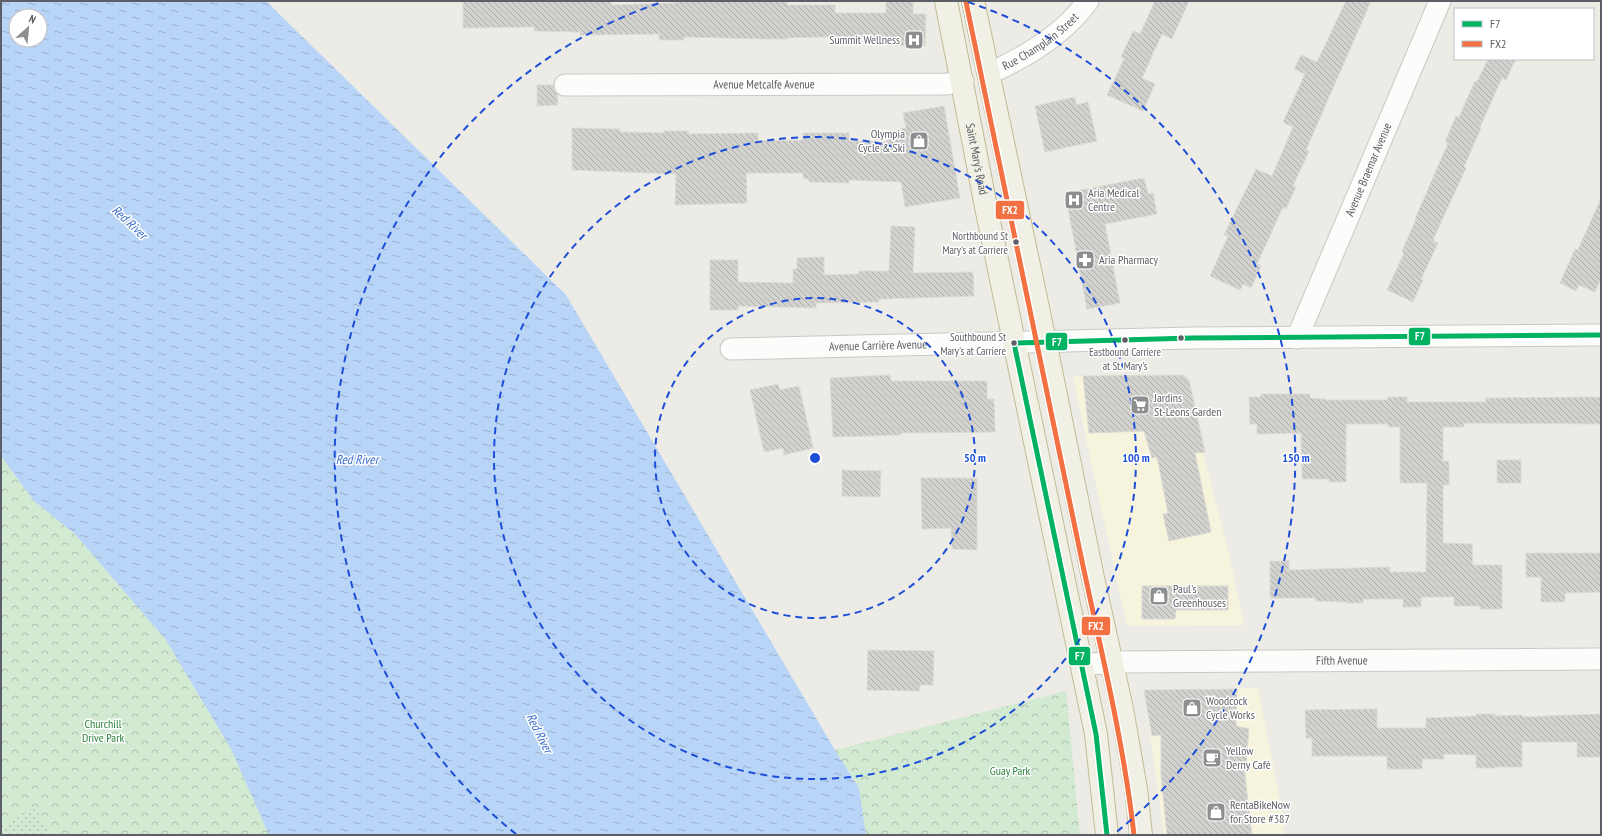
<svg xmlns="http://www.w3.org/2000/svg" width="1602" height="836" viewBox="0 0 1602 836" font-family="'PT Sans Narrow',sans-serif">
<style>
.commercial{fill:#f6f4dd}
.park{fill:url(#park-crowns)}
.garden{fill:url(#garden-dots)}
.water{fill:url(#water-ripples);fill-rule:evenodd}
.building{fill:url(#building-back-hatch);stroke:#dcdad4}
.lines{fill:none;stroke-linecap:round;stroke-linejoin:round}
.minor-casing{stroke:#c8c9c7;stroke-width:23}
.trunk-casing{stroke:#c4bb92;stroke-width:24}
.minor{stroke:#fcfcfb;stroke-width:21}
.trunk{stroke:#f1f0e4;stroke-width:22}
.bus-1-casing{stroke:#fff;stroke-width:8}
.bus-2-casing{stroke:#fff;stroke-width:8}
.bus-1{stroke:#00b262;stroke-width:5}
.bus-2{stroke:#f37043;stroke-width:5}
.ring{fill:none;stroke:#1d4ed8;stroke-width:2;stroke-dasharray:7 5}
.bus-dot{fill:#5b5e64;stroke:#fff;stroke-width:1.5}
.labels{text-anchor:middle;stroke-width:3;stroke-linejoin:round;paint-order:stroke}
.bus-label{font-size:11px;fill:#5b5e64;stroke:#fff;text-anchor:end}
.poi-label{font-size:12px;fill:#5b5e64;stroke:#fff;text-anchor:start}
.street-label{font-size:12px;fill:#5b5e64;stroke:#fff}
.park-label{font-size:12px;fill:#2d823d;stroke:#fff}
.water-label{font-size:13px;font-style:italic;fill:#3c6ecb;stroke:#fff}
.centre{fill:#1d4ed8;stroke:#fff;stroke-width:2}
.ring-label{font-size:12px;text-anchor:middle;font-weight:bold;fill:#1d4ed8;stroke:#fff;stroke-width:3;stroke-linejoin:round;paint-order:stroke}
.line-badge{stroke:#fff;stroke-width:1.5}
.badge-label{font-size:11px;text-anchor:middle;font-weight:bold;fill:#fff}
</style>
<defs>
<pattern id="park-crowns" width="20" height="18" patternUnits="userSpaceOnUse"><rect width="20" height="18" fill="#d2e9d2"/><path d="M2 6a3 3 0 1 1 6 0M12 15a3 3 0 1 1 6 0" fill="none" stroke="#adc0ae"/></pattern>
<pattern id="garden-dots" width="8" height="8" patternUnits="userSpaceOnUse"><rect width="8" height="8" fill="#d2e9d2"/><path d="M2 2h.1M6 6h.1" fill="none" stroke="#adc0ae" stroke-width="1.8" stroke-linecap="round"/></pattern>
<pattern id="water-ripples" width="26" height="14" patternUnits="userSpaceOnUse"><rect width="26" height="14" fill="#b8d4f7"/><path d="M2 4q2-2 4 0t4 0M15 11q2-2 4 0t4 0" fill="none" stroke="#99afcc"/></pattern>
<pattern id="building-back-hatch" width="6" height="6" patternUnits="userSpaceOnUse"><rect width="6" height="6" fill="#d2d2ce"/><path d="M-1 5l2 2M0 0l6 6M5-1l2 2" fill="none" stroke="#adaeab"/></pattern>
</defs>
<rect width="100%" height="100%" fill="#ecebe5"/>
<path class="commercial" d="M1183 375 1229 554 1244 625 1127 626 1087 444 1073 376Z
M1258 688 1283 816 1285 835H1164L1144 690Z"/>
<path class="park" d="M1 456 34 501 74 533 166 640 231 749 269 835H1Z
M1066 691 1080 835H866L859 788 835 750Z"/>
<path class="garden" d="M35 808 51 835H1V826Z"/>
<path class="water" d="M1 1H266L566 295 835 750 859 788 866 835H269L231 749 166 640 74 533 34 501 1 456ZM16 16H40V40H16Z"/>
<path class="building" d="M463 1H611V5L676 3V1H787V5H835V13H886V1H913V14H926L925 46 886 45V37H819L787 38V39H763L684 37V40H659V34L580 35V32L534 31V27L463 28Z
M1155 1H1189L1172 39 1162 34 1142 78 1155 84 1143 111 1107 95 1124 59 1121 57 1133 31 1140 34Z
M1346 1H1371L1306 150 1309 151 1293 186 1296 187 1286 209 1283 207 1257 264 1261 266 1251 288 1243 284 1240 290 1210 276 1228 236 1224 235 1256 169 1272 176 1293 127 1283 122 1305 74 1294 69 1301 55 1317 62Z
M1488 59H1516L1506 80 1502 78 1480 127 1481 128 1464 167 1466 168 1433 240 1438 243 1421 279 1423 280 1413 302 1387 290 1404 253 1402 251 1416 219H1415L1448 143 1445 142 1456 116 1459 117 1475 81 1477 82Z
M537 85H553L554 91 557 94 558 105 537 106Z
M1075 97 1076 105 1088 102 1097 141 1045 152 1035 106Z
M944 106 960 198 905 207 901 182 849 180V183L809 182V179L803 178V173H746L747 203 675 205 676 174 572 170V128L620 129V132L664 133V131H688V134L758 133V141L803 140V133H849V141L887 142 886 132 906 128 903 113Z
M1144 178 1148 194 1153 193 1157 214 1105 224 1120 303 1087 309 1065 193Z
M1601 198V278L1595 292 1579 285 1576 291 1560 283 1575 249 1578 250Z
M891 226 915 227 913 273 973 272 974 296 879 299V302L816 303V308L738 306V310H710V260H738V282L793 283V269H797V258L824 257V275L859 274V271H889Z
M890 375 891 381H987V399H994L995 432 901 433V435L833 437 830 378Z
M1183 375 1189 380 1205 452 1195 453 1211 532 1169 541 1163 514 1168 513 1157 457 1152 458 1144 431 1089 433 1083 376Z
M778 384 780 390 799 386 813 448 784 455 783 448 764 452 750 390Z
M1261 394H1310V398L1325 399V400H1388V397H1407V402H1486V398L1601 397V424L1464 423V427H1443V461H1449V485H1443V543L1472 544 1473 565H1502V609H1480V606H1454V597H1421V607H1403V599H1363V603H1347V602L1315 601V598H1270V561H1289V570L1390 567V572H1426L1427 483H1400V427H1388V424H1346V482H1329V479H1302L1301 433 1257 434V424H1250L1249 397H1261Z
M1497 460H1521V483H1497Z
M842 470 881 471 880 497 842 496Z
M921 478H977V550L952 549 951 528 922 529Z
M1526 553H1601V592L1565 593V602H1541V577H1526Z
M1142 586H1228V610H1176L1175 619H1142Z
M868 650 934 651 933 685H920V691L867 690Z
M1237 689 1236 726 1249 729 1245 776 1252 835H1167L1161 775V735L1152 736 1144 690Z
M1377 709V728H1426V718L1476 716V714H1495V716L1522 715V717L1600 714 1601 757H1577V742H1522V767H1495V768H1476V755L1444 754V759H1422V769H1387V756H1312V738H1306L1305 710Z"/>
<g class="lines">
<g class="minor-casing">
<g id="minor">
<path id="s1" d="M988 74C1024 58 1064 34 1088 1"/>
<path id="s2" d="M565 85 947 84 963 81"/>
<path id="s3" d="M1297 338 1440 1"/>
<path id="s4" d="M731 349 1192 338 1601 335"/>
<path id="s5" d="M1082 665 1112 662 1601 659"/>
</g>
</g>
<g class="trunk-casing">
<g id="trunk">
<path id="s6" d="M946 1 987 212 1096 734 1107 835"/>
<path d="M973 1 1045 341 1093 578 1122 709 1136 789 1141 835"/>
</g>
</g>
<use href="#minor" class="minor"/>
<use href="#trunk" class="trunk"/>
<g class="bus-1-casing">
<path id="bus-1" d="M1107 835 1096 734 1014 343 1192 338 1601 335"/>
</g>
<g class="bus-2-casing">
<path id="bus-2" d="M966 2C1004 182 1042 362 1078 542 1098 639 1123 736 1134 835"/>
</g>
<use href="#bus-1" class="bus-1"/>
<use href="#bus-2" class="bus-2"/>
</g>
<g class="ring">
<circle cx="815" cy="458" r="160"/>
<circle cx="815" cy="458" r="321"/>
<path d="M516 834A481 481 0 0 1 662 2M968 2A481 481 0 0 1 1114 834"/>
</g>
<defs>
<g id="hospital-square" transform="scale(1)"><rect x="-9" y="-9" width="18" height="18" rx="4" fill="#8e8f91" stroke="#fff"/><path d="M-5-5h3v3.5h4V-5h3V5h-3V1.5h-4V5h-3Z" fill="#fff"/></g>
<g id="shop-square" transform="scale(1)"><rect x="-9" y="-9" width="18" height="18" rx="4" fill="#8e8f91" stroke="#fff"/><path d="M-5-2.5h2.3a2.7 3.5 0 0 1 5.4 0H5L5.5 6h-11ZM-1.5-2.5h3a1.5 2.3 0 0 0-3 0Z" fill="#fff"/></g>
<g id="pharmacy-square" transform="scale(1)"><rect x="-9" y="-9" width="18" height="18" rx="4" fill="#8e8f91" stroke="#fff"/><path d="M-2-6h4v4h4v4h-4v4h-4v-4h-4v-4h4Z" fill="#fff"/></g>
<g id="supermarket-square" transform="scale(1)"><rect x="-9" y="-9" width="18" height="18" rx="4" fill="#8e8f91" stroke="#fff"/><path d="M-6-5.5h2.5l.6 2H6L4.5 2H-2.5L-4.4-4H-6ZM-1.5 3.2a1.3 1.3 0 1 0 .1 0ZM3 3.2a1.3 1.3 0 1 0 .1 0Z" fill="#fff"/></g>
<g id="cafe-square" transform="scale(1)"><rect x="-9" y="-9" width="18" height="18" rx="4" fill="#8e8f91" stroke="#fff"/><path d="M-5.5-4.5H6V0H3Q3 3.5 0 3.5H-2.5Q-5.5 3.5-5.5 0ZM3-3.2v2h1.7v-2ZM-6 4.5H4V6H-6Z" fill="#fff"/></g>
</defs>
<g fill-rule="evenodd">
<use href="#hospital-square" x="914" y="40"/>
<use href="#shop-square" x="919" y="141"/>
<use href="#hospital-square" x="1074" y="200"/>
<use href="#pharmacy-square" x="1085" y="260"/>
<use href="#supermarket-square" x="1140" y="405"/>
<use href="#shop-square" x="1159" y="596"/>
<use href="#shop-square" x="1192" y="708"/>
<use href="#cafe-square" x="1212" y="758"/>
<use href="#shop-square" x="1216" y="812"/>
</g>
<g class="bus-dot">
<circle cx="1016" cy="242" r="3.5"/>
<circle cx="1181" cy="338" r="3.5"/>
<circle cx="1125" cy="340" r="3.5"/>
<circle cx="1014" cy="343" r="3.5"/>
</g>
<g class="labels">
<g class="bus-label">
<text x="1008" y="240">Northbound St<tspan x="1008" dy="14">Mary's at Carriere</tspan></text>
<text x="1006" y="341">Southbound St<tspan x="1006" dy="14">Mary's at Carriere</tspan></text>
<text x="1125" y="356" text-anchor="middle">Eastbound Carriere<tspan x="1125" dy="14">at St. Mary's</tspan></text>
</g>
<g class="poi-label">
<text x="900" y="44" text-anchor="end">Summit Wellness</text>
<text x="905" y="138" text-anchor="end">Olympia<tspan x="905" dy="14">Cycle &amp; Ski</tspan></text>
<text x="1088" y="197">Aria Medical<tspan x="1088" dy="14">Centre</tspan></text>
<text x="1099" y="264">Aria Pharmacy</text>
<text x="1154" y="402">Jardins<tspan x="1154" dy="14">St-Leons Garden</tspan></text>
<text x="1173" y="593">Paul's<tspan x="1173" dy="14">Greenhouses</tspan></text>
<text x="1206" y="705">Woodcock<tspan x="1206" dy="14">Cycle Works</tspan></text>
<text x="1226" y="755">Yellow<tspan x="1226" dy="14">Derny Café</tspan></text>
<text x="1230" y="809">RentaBikeNow<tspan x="1230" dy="14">for Store #387</tspan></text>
</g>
<g class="street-label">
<text dy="4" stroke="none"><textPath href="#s1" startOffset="62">Rue Champlain Street</textPath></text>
<text dy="4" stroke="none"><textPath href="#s2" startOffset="199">Avenue Metcalfe Avenue</textPath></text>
<text dy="4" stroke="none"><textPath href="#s6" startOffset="161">Saint Mary's Road</textPath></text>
<text dy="4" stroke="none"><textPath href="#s3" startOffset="183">Avenue Braemar Avenue</textPath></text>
<text dy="4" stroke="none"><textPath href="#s4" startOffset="147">Avenue Carrière Avenue</textPath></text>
<text dy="4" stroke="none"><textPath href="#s5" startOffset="260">Fifth Avenue</textPath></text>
</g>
<g class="park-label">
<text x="103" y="728">Churchill<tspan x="103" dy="14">Drive Park</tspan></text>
<text x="1010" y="775">Guay Park</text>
</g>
<g class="water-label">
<text transform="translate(130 222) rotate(43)" y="5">Red River</text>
<text x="357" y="464">Red River</text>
<text transform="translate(540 733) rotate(63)" y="5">Red River</text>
</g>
</g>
<circle cx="815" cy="458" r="6" class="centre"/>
<g class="ring-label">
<text x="975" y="462">50 m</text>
<text x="1136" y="462">100 m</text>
<text x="1296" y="462">150 m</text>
</g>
<g class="line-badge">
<rect x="995" y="200" width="30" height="20" rx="4" fill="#f37043"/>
<rect x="1408" y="327" width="23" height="19" rx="4" fill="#00b262"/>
<rect x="1045" y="332" width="23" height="19" rx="4" fill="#00b262"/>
<rect x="1081" y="616" width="30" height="20" rx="4" fill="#f37043"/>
<rect x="1068" y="646" width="23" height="20" rx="4" fill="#00b262"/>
</g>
<g class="badge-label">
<text x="1010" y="214">FX2</text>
<text x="1420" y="340">F7</text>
<text x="1057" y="346">F7</text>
<text x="1096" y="630">FX2</text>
<text x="1080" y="660">F7</text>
</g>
<rect width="1602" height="836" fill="none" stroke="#5b5e64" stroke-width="4"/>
<rect x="1454" y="8" width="140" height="52" fill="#ffffff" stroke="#bdbfc1"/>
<rect x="1462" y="21" width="20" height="6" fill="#00b262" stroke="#bdbfc1"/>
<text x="1490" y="28" font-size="12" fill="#5b5e64">F7</text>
<rect x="1462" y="41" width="20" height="6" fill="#f37043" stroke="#bdbfc1"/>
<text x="1490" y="48" font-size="12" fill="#5b5e64">FX2</text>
<g transform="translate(28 28) rotate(27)"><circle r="19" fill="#ffffff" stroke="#bdbfc1"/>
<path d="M0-3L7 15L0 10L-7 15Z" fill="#8e8f91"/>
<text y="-6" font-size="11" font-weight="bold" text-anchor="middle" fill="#5b5e64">N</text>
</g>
</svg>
